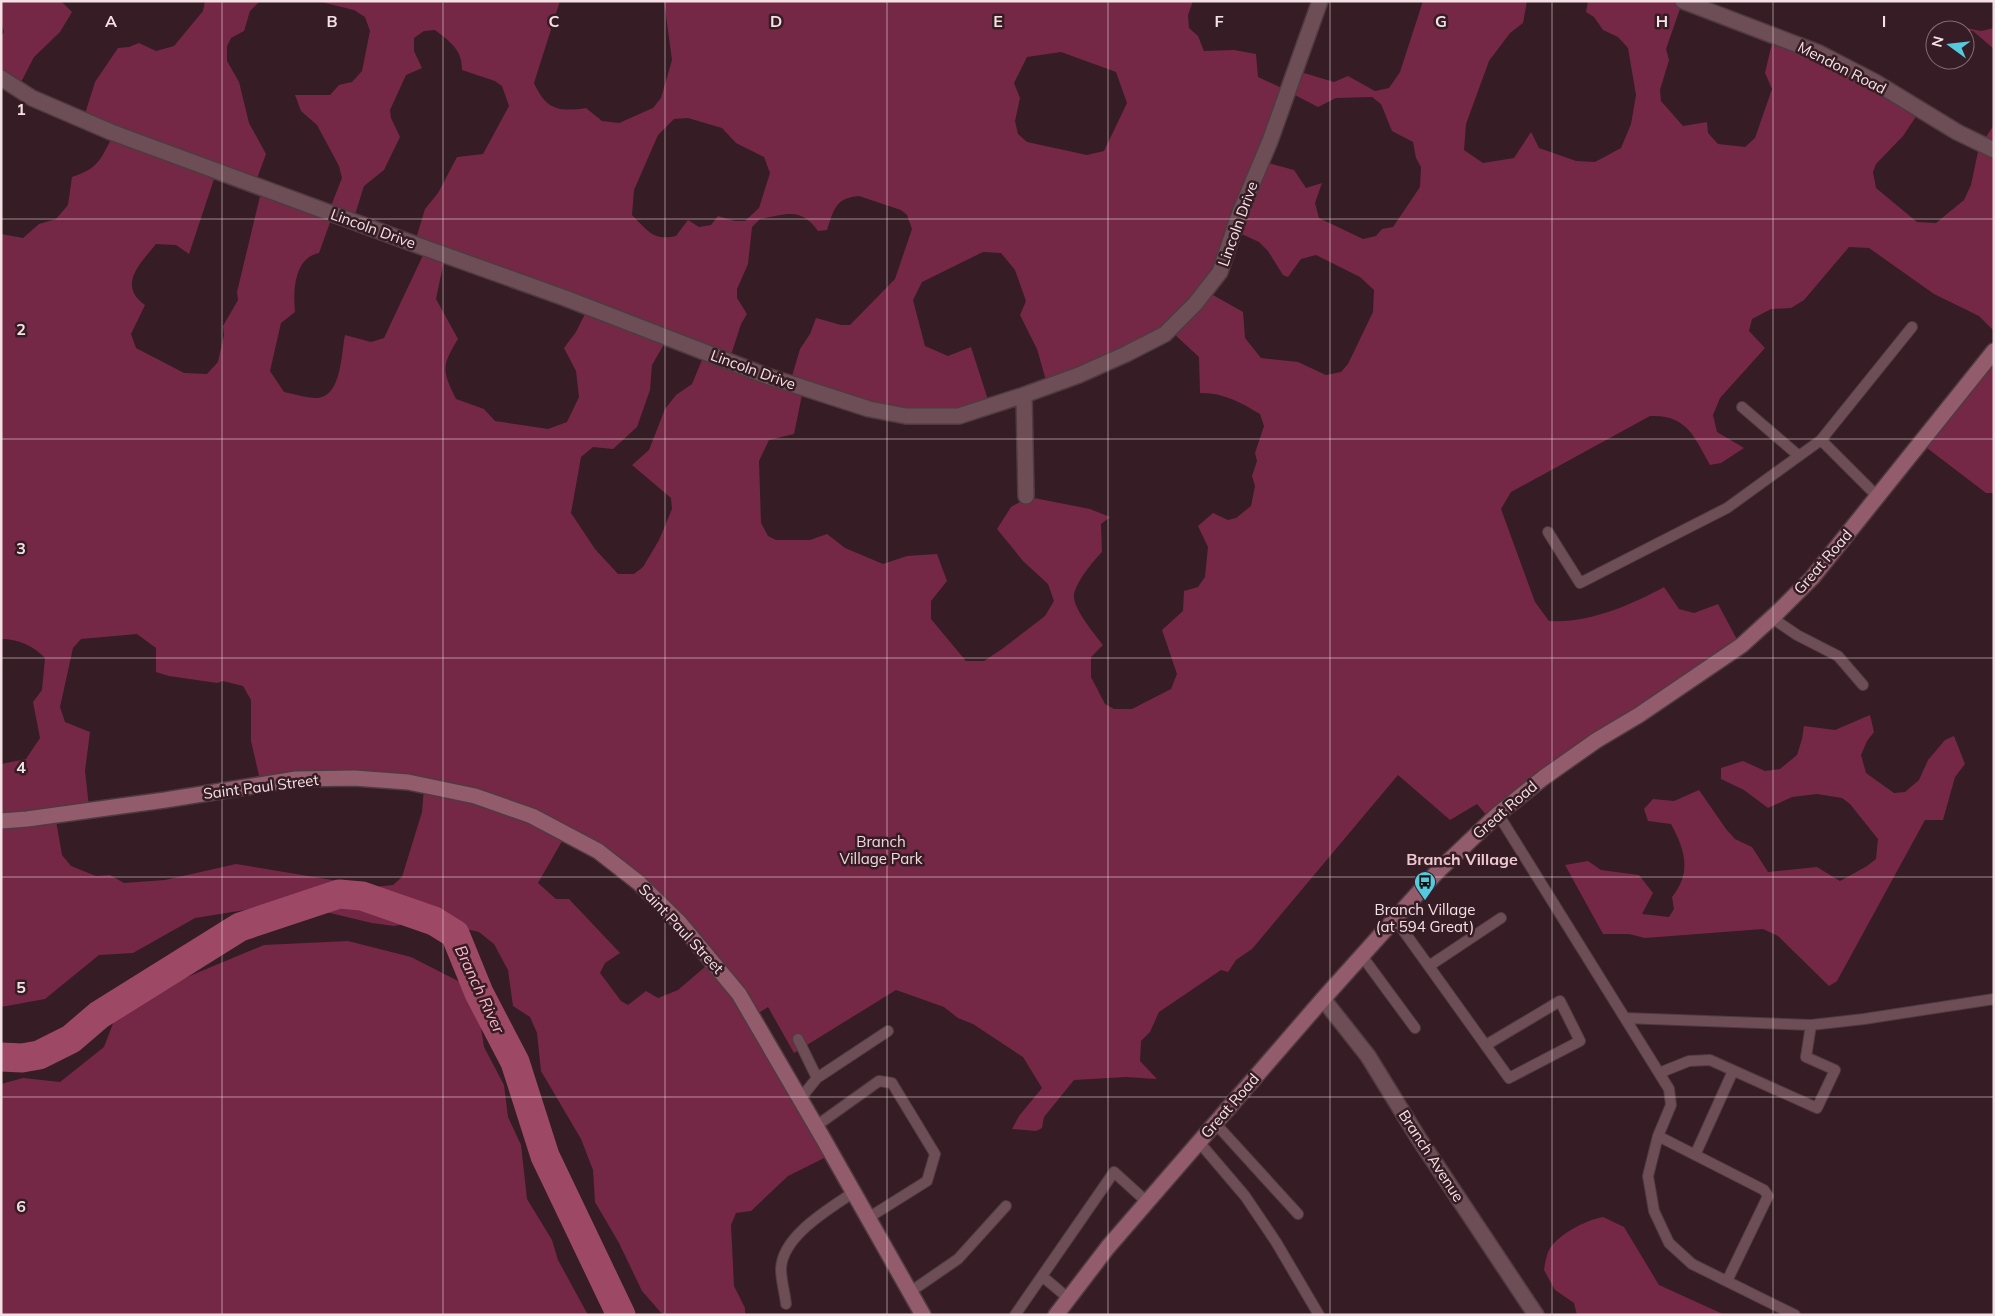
<svg xmlns="http://www.w3.org/2000/svg" width="1995" height="1316" viewBox="0 0 1995 1316" font-family="Mulish,sans-serif">
<style>
.green{fill:#752845;fill-rule:evenodd}
.lines{fill:none;stroke-linecap:round;stroke-linejoin:round}
.river{stroke:#9d4865;stroke-width:29}
.service-casing{stroke:#503a41;stroke-width:12}
.minor-casing{stroke:#503a41;stroke-width:18}
.tertiary-casing{stroke:#503a41;stroke-width:18}
.secondary-casing{stroke:#503a41;stroke-width:18}
.service{stroke:#6d4e57;stroke-width:10}
.minor{stroke:#6d4e57;stroke-width:15}
.tertiary{stroke:#6d4e57;stroke-width:15}
.secondary{stroke:#925c6d;stroke-width:15}
.grid{fill:none;stroke:#f4e1e5;stroke-width:1;stroke-opacity:0.55}
.labels{text-anchor:middle;stroke-width:5;stroke-linejoin:round;paint-order:stroke}
.street-label{font-size:15px;fill:#f4e1e5;stroke:#361c24}
.park-label{font-size:15px;fill:#f2d8df;stroke:#361c24}
.poi-label{font-size:15px;fill:#f4e1e5;stroke:#361c24}
.neighbourhood-label{font-size:16px;font-weight:bold;fill:#edc7d1;stroke:#361c24}
.water-label{font-size:16px;font-style:italic;fill:#fcb3c8;stroke:#361c24}
.grid-label{font-size:16px;text-anchor:middle;font-weight:bold;fill:#f4e1e5;stroke:#361c24;stroke-width:5;stroke-linejoin:round;paint-order:stroke}
</style>
<rect width="100%" height="100%" fill="#361c24"/>
<path class="green" d="M1 1H61L72 12 60 32 34 57 18 88 1 79V37L4 32 1 21Z
M205 1H260L250 11 244 31 231 38 227 46V61L239 82 249 123 266 154 255 184 216 173 189 254 176 245 156 244C140 264 117 285 145 305L131 334 136 348 184 373 207 374 218 362 224 335 223 326 238 300 237 292 262 188 329 211 342 178 339 166 317 125 301 111 295 95H330L339 85 352 82 362 71 370 31 365 17 354 10 317 1H560L534 83C546 110 559 112 586 108L602 121 619 123 653 108 661 98 672 60 664 1H1193L1188 15 1189 28 1198 36 1204 51 1234 50 1256 54 1258 77 1284 89 1294 70 1334 82 1348 76 1375 91 1389 88 1400 72 1423 1H1527L1523 23 1510 33 1489 61 1466 124 1464 150 1483 163 1514 158 1531 132 1539 148 1576 161 1595 162 1621 148 1631 124 1636 95 1628 48 1618 37 1603 30 1594 17 1586 12 1588 1H1673L1681 6 1666 49 1669 60 1660 90 1661 101 1683 126 1707 122 1708 133 1718 144 1745 147 1755 138 1772 89 1765 73 1772 43 1819 54 1919 112 1903 136 1876 164 1873 172 1876 188 1917 222 1936 223 1964 200 1971 185 1979 147 1994 125V331L1979 316 1934 294 1869 248 1849 247 1804 300 1791 308 1771 309 1752 319 1749 331 1765 348 1720 398 1713 415 1717 432 1744 448 1721 463 1710 465C1695 438 1687 414 1650 416L1511 492 1501 509 1535 602 1549 621C1587 624 1631 605 1664 587L1679 609 1694 613 1718 604 1740 645 1725 661 1639 724 1547 781 1493 823 1477 804 1450 820 1398 775 1252 949 1236 960 1228 972 1221 970 1159 1012 1150 1032 1141 1041 1140 1061 1157 1079 1126 1077 1074 1080 1044 1117 1042 1128 1036 1131 1012 1129 1019 1116 1042 1088 1023 1057 973 1024 958 1018 944 1007 896 990 794 1053 768 1007 751 1018 828 1156 788 1176 751 1211 736 1213 731 1225 734 1286 745 1308V1315H663L642 1291 619 1243 595 1202 593 1170 581 1139 541 1071 537 1033 530 1017 513 1006 508 970 494 944 479 932 427 920 394 926 372 923 288 903 195 918 133 953 99 955 45 999 1 1007V764L26 759 40 738 33 702 42 690 45 658C34 646 18 639 1 639V234L23 238 39 224 56 219 68 205 72 177C100 168 100 159 114 134L85 114 95 82 118 48 129 47 139 43 156 51 174 46 203 11ZM435 30C450 42 462 49 462 70L495 81 502 86 509 106 483 154 457 157 438 193 425 209 415 242 425 251 384 338 371 342 345 335C341 354 342 400 314 398 304 397 294 394 284 392L270 371 281 323 295 312C293 291 294 258 319 253L332 217 353 221 364 186 384 170 400 137 391 118 390 110 406 75 422 68 414 51V38L424 31ZM1061 52 1116 72 1127 103 1104 151 1087 155 1027 142 1018 134 1015 121 1020 98 1014 83 1027 57ZM1289 92 1318 107 1336 98 1372 97 1381 104 1392 131 1413 142 1416 158 1421 167 1420 187 1393 227 1382 229 1376 236 1363 239 1319 218 1315 203 1322 183 1306 188 1294 170 1261 161ZM688 118 722 128 736 143 764 157 770 173 759 208 745 221H735L718 216 711 225 699 227 688 220 676 236C653 241 648 231 632 215L634 190 658 135 674 119ZM859 196 901 210 907 215 912 229 895 279 850 325H841L816 318 810 334 800 349 790 383 730 358 741 324 747 314 737 298V289L748 264 752 227 760 219C786 215 800 206 818 231L827 230C834 210 835 198 859 196ZM1233 230 1259 242 1268 251 1283 275 1288 277 1301 259 1316 255 1360 277 1374 290 1373 312 1348 364 1341 372 1326 375 1298 362 1261 358 1245 338 1243 312 1206 291ZM983 252 1001 253 1015 270 1026 301 1020 315 1037 349 1047 384 1171 331 1199 357 1200 393C1222 392 1242 403 1260 414L1264 426 1255 453 1257 461 1252 476 1255 486 1251 506 1236 518 1228 520 1213 513 1198 526 1208 547 1205 577 1198 587 1184 591 1183 611 1162 630 1177 674 1171 689 1132 709H1114L1105 704 1091 677V657L1103 645C1095 635 1072 607 1074 595 1076 582 1093 561 1102 552L1101 524 1110 517 1090 509 1029 497 1011 507 997 529 1023 561 1048 584 1054 601 1045 616 1002 649 984 661H966L931 619V601L947 581 937 554 907 556 883 564 845 548 827 534 810 540H776L768 536 761 523 759 461 769 440 794 434 803 390 907 417 986 407 989 403 971 347 948 356 925 346 913 300 922 282ZM445 256 587 310 576 332 564 348 576 371 579 397 567 422 548 429 495 421 484 409 456 399C442 370 441 367 458 339L436 299ZM667 339 704 355 692 384 676 395 665 409 649 450 632 465 671 498 672 509 659 540 643 567 634 574H618L595 549 571 513 581 457 593 447 613 449 637 427 650 390 652 365ZM137 634 156 648V672L169 676 217 683 223 681 243 686 251 700V741L261 784 420 785 424 788 422 812 402 877 393 885 374 887 236 864 165 880 124 883 110 875 96 876 71 866 62 855 55 815 89 807 85 771 90 732 65 722 60 707 73 648 81 639ZM565 836 665 909 706 966 678 990 658 998 646 991 628 1005 621 1001 600 973 605 963 620 953 569 899H556L538 883Z
M1956 26 1981 31 1994 28V49L1973 31 1955 30Z
M1994 364V493H1986L1927 448Z
M1870 715 1874 732 1867 741 1861 755 1866 773 1894 793 1905 792 1919 780 1928 760 1945 740 1954 736 1965 764 1955 777 1943 820H1925L1837 981 1829 986 1778 936 1763 929 1645 938 1629 934H1603L1565 865 1588 861 1601 870 1639 875 1653 893 1642 914 1669 917 1674 909 1672 897C1692 872 1685 850 1671 824L1648 821 1644 809 1653 799 1674 801 1699 790 1726 829 1735 839 1752 847 1768 872 1817 867 1840 881 1867 866 1876 859 1878 839 1850 804 1842 798 1817 794 1792 797 1768 808 1744 790 1721 779V768L1743 761 1765 771 1780 769 1797 755 1802 739 1804 726 1835 730Z
M348 941 411 957 462 983 478 1009 484 1047 504 1085 508 1117 521 1145 527 1199 552 1240 558 1260 588 1315H1V1084L23 1078 60 1082 104 1047 127 987 180 980 264 945Z
M1603 1217 1624 1227 1659 1285 1725 1315H1577L1574 1303 1555 1290 1544 1270C1545 1265 1546 1256 1549 1250 1557 1235 1586 1220 1603 1217Z"/>
<g class="lines">
<path class="river" d="M1 1057 22 1058 39 1055 71 1039 99 1015 240 927 339 894 362 896 434 921 455 934 479 993 515 1062 545 1156 621 1315"/>
<g class="service-casing">
<path id="service" d="M1742 407 1799 456
M1878 497 1821 440 1912 327
M1548 532 1580 583 1727 508 1821 440
M1772 618 1797 635 1838 656 1863 685
M1498 814 1669 1089 1671 1105 1658 1136 1648 1176 1654 1211 1669 1243 1692 1264 1795 1315
M1395 919 1509 1078 1580 1041 1560 1001 1486 1045
M1362 956 1415 1028
M1429 966 1501 918
M1625 1018 1811 1025 1864 1019 1994 999
M798 1039 817 1078 800 1099
M1659 1073 1689 1061 1710 1060 1817 1108 1835 1070 1806 1057 1811 1025
M817 1078 888 1031
M1215 1123 1298 1214
M816 1126 879 1081 892 1083 935 1154 927 1181 868 1218
M1658 1136 1764 1190 1768 1196 1727 1281
M1199 1142 1245 1196 1276 1242 1319 1315
M1695 1155 1733 1071
M1042 1276 1068 1298
M910 1292 958 1259 1006 1206
M786 1304C785 1293 781 1281 781 1269 782 1236 829 1209 854 1192
M1015 1315 1114 1172 1147 1202"/>
</g>
<g class="minor-casing">
<path id="minor" d="M1 78 32 98 111 132 417 245 565 298 764 375 869 409 906 416H959L1024 395 1079 375 1126 354 1165 334 1195 304 1220 272 1239 215 1270 141 1320 1
M1024 395 1026 496
M1323 999 1368 1056 1419 1139 1536 1315"/>
</g>
<g class="tertiary-casing">
<path id="tertiary" d="M1683 1 1819 53 1875 82 1957 132 1994 150"/>
</g>
<g class="secondary-casing">
<path id="secondary" d="M1 821 27 819 165 800 296 779 354 778 408 782 475 796 532 816 598 851 639 883 679 922 739 994 824 1140 923 1315
M1056 1315 1108 1247 1323 999 1437 872 1498 814 1543 778 1597 740 1639 715 1742 645 1777 613 1812 578 1994 351"/>
</g>
<use href="#service" class="service"/>
<use href="#minor" class="minor"/>
<use href="#tertiary" class="tertiary"/>
<use href="#secondary" class="secondary"/>
</g>
<path class="grid" d="M222 1V1315M443 1V1315M665 1V1315M887 1V1315M1108 1V1315M1330 1V1315M1552 1V1315M1773 1V1315M1 219H1994M1 439H1994M1 658H1994M1 877H1994M1 1097H1994"/>
<defs>
<g id="bus-pin" transform="scale(1.125)"><path d="M0 17L-7.5 6A9.5 9.5 0 1 1 7.5 6Z" fill="#54cade" stroke="#361c24"/><path d="M-5-6H5V4H4V6H2V4H-2V6H-4V4H-5ZM-3.5-4V0h7V-4ZM-3.5 1.2v1.5H-2V1.2ZM2 1.2v1.5H3.5V1.2Z" fill="#111"/></g>
</defs>
<g fill-rule="evenodd">
<use href="#bus-pin" x="1425" y="882"/>
</g>
<g class="labels">
<g class="street-label">
<text transform="translate(1842 68) rotate(27)" y="5">Mendon Road</text>
<text transform="translate(1238 224) rotate(-70)" y="5">Lincoln Drive</text>
<text transform="translate(373 229) rotate(20)" y="5">Lincoln Drive</text>
<text transform="translate(753 370) rotate(20)" y="5">Lincoln Drive</text>
<text transform="translate(1823 562) rotate(-49)" y="5">Great Road</text>
<text transform="translate(261 787) rotate(-7)" y="5">Saint Paul Street</text>
<text transform="translate(1505 810) rotate(-41)" y="5">Great Road</text>
<text transform="translate(681 929) rotate(47)" y="5">Saint Paul Street</text>
<text transform="translate(1230 1106) rotate(-49)" y="5">Great Road</text>
<text transform="translate(1431 1156) rotate(57)" y="5">Branch Avenue</text>
</g>
<g class="park-label">
<text x="881" y="847">Branch<tspan x="881" dy="17">Village Park</tspan></text>
</g>
<g class="poi-label">
<text x="1425" y="915">Branch Village<tspan x="1425" dy="17">(at 594 Great)</tspan></text>
</g>
<g class="neighbourhood-label">
<text x="1462" y="865">Branch Village</text>
</g>
<g class="water-label">
<text transform="translate(480 989) rotate(65)" y="6">Branch River</text>
</g>
</g>
<g class="grid-label">
<text x="111" y="27">A</text>
<text x="332" y="27">B</text>
<text x="554" y="27">C</text>
<text x="776" y="27">D</text>
<text x="998" y="27">E</text>
<text x="1219" y="27">F</text>
<text x="1441" y="27">G</text>
<text x="1662" y="27">H</text>
<text x="1884" y="27">I</text>
<text x="21" y="115">1</text>
<text x="21" y="335">2</text>
<text x="21" y="554">3</text>
<text x="21" y="773">4</text>
<text x="21" y="993">5</text>
<text x="21" y="1212">6</text>
</g>
<rect width="1995" height="1316" fill="none" stroke="#f4e1e5" stroke-width="5"/>
<g transform="translate(1950 45) rotate(285)"><circle r="24" fill="#361c24" stroke="#826b71"/>
<path d="M0-4L9 19L0 12L-9 19Z" fill="#54cade"/>
<text y="-8" font-size="14" font-weight="bold" text-anchor="middle" fill="#f4e1e5">N</text>
</g>
</svg>
